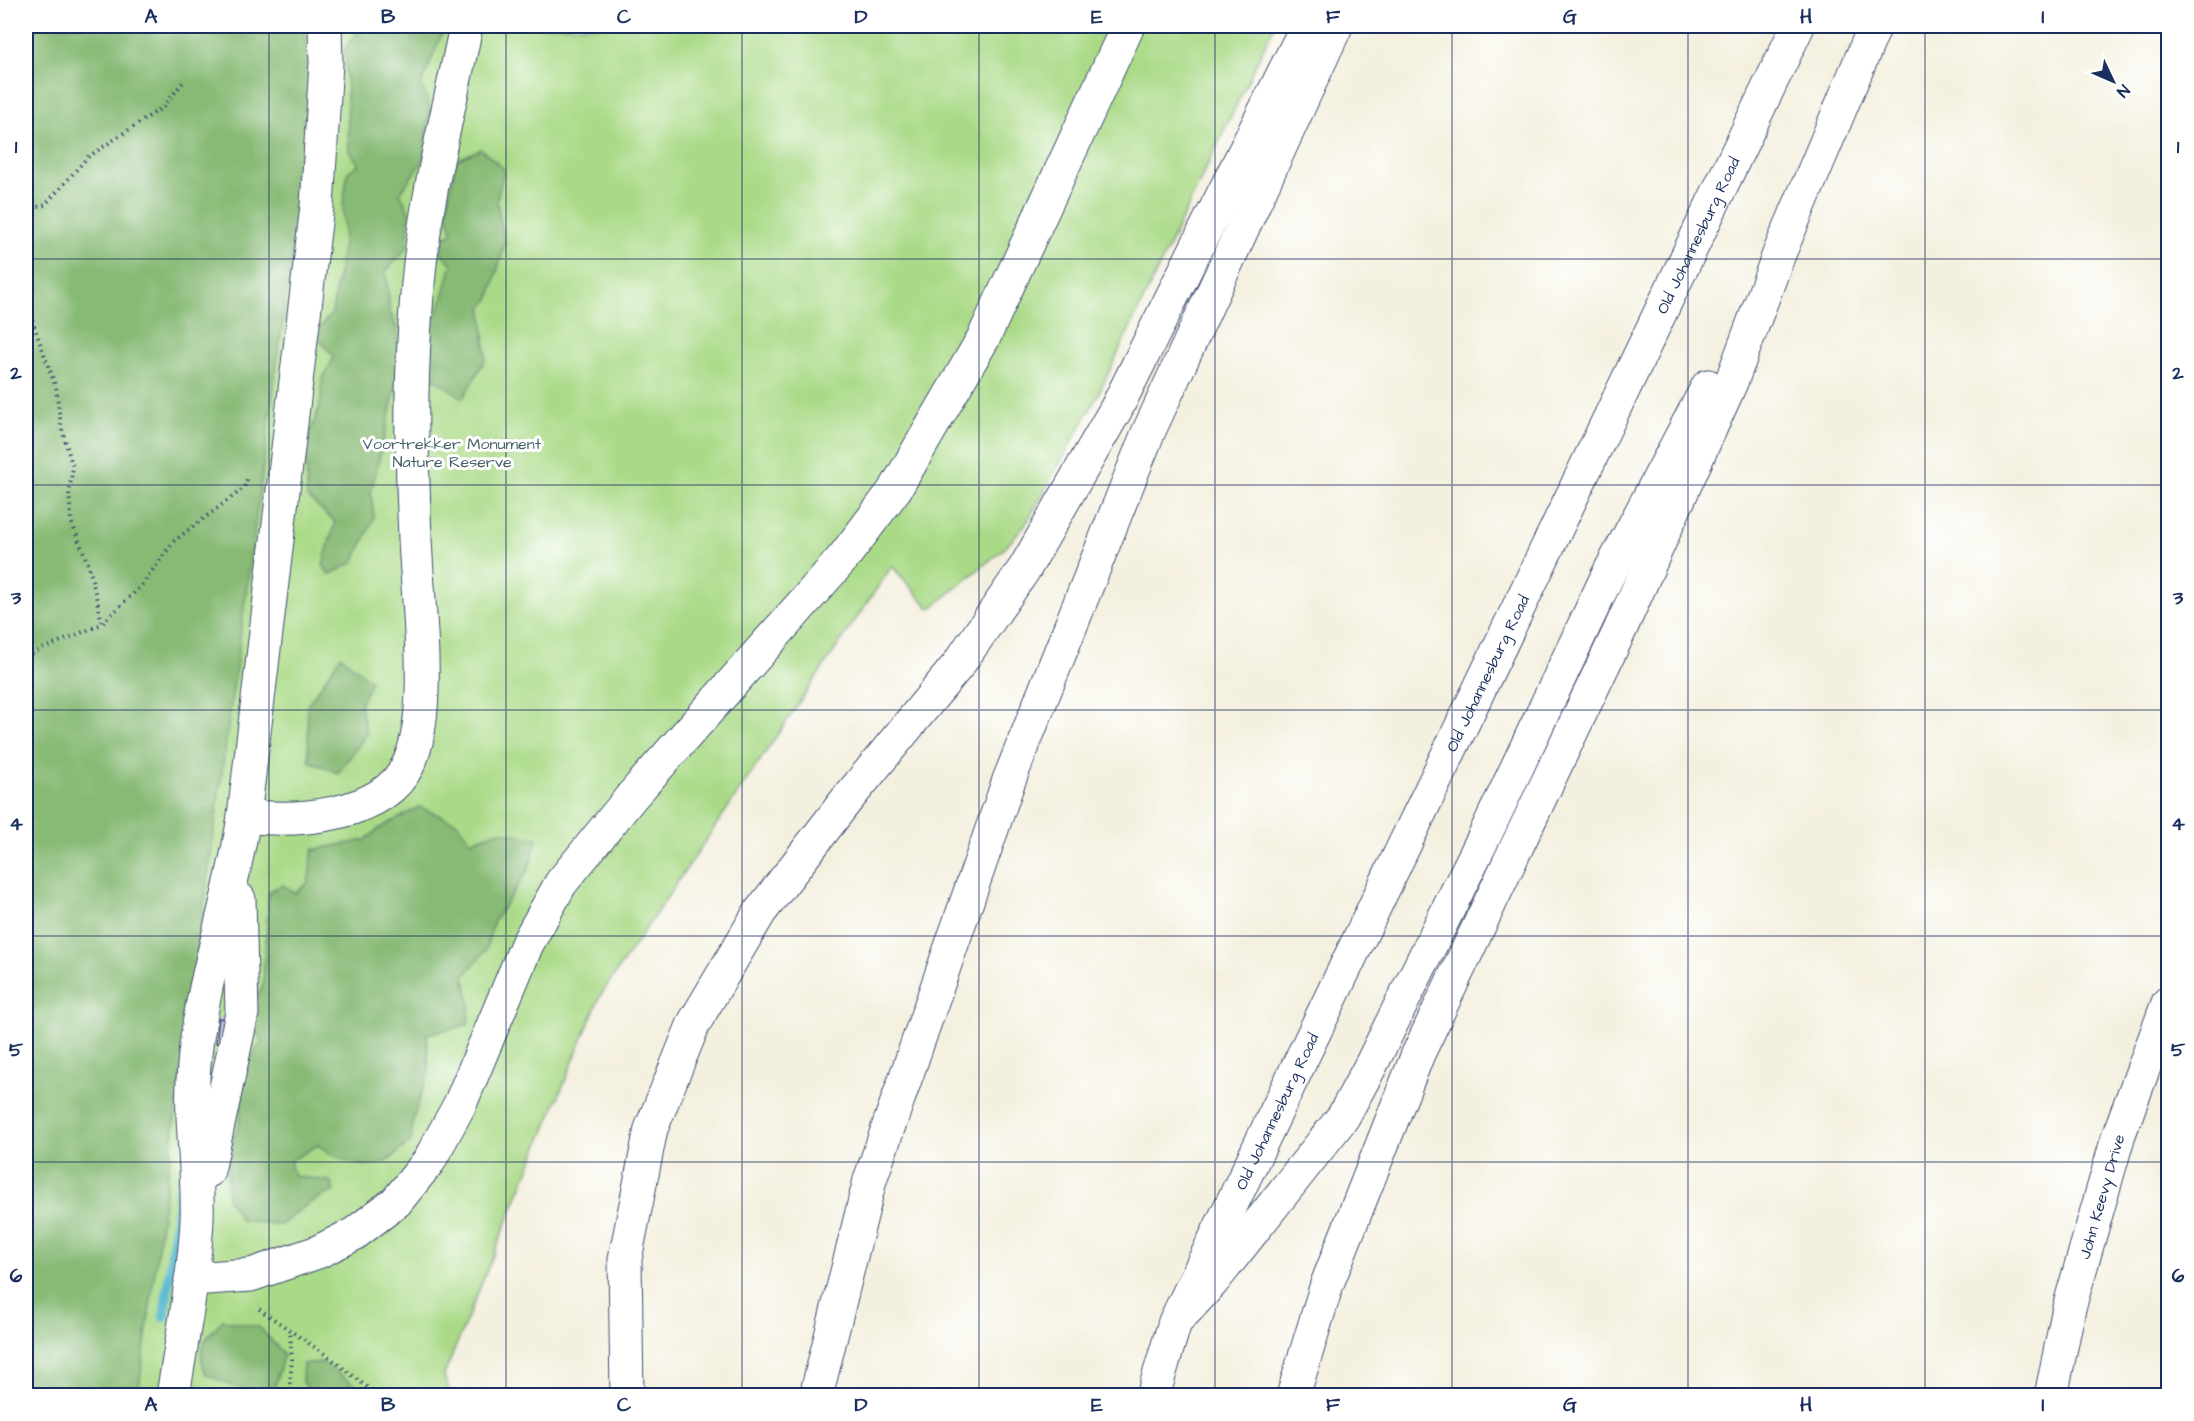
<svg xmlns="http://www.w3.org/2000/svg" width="2194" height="1421" viewBox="0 0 2194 1421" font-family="'Architects Daughter',sans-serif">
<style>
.green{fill:#aada87;stroke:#628472;stroke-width:1.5}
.forest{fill:#87ba74;stroke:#517469;stroke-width:1.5}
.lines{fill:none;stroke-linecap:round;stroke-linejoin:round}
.stream{stroke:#4eb4cd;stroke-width:10}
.building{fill:#b5ade7}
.minor-casing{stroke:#3c4c71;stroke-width:35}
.major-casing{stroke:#3c4c71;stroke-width:35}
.path{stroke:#3c4c71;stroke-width:4;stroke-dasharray:1.5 4.5;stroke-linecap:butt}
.minor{stroke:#fff;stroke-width:33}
.major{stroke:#fff;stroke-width:33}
.grid{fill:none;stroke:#1b2f5e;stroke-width:1.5;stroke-opacity:0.55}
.labels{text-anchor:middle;stroke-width:6;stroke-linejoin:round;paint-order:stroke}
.street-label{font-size:16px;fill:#1b2f5e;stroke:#fff}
.park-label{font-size:16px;fill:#46626a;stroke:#fff}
.neatline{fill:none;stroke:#1b2f5e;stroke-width:2}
.grid-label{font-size:20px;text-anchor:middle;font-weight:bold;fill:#1b2f5e}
</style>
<rect width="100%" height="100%" fill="#fff"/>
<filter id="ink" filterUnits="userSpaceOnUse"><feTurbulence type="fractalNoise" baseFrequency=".0167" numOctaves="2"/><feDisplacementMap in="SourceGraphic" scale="12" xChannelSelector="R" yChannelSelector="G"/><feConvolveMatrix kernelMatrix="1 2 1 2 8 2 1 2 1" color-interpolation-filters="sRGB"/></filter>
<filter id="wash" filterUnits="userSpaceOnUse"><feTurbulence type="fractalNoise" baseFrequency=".008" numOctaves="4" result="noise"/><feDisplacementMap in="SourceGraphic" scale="24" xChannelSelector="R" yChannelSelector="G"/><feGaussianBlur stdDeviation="1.35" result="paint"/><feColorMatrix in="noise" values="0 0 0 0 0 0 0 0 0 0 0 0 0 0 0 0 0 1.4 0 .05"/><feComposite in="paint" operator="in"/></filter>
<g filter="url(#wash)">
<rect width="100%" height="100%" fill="#f4f0df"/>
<path class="green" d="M26 26H1274L1097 397 1027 522 1006 547 930 609 892 566 600 996 444 1375 451 1395H26Z"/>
<path class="forest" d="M26 26H303L313 96 138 1395H26Z
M362 26H445L421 85 430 106 423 160 400 193 409 211 407 248 386 271 390 312 398 332 397 382 371 493 374 518 354 562 329 575 323 565 335 522 307 497 306 443 320 406 322 380 334 357 314 334 332 313 344 238 343 204 348 172 359 164 349 151 345 48Z
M481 149 504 169 497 201 505 243 490 297 482 309 486 358 463 398 433 378 424 354 430 325 441 304 452 264 439 251 444 237 453 233 446 212 456 160Z
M341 656 371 681 360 705 367 734 338 773 309 761 307 706Z
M419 807 456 822 471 841 500 831 537 839 528 870 493 923 486 950 464 976 470 1003 468 1025 427 1034 429 1071 414 1116 411 1141C403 1147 394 1158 385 1162 361 1171 337 1159 318 1145L290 1161 294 1176 330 1181 334 1191 309 1203 281 1225 241 1220 227 1198 228 1154 239 1125 246 1064 262 1042 252 1025 255 1000 263 986 269 891 283 885 295 893 308 883 313 850 365 840 380 828Z
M223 1320 259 1327 284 1354 273 1392 235 1387 206 1374C195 1346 205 1339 223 1320Z
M322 1362 369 1395H313L302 1381 303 1364Z"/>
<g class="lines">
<path class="stream" d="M164 1317 182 1178"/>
</g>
<g id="blocks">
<path class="building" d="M219 1018 231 1020 228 1044 216 1043Z"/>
</g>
</g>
<g filter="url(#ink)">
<use href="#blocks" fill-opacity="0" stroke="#3c4c71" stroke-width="1.5"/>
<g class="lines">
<g class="minor-casing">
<g id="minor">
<path d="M244 816C295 822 382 818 408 765 434 714 417 597 415 538 413 491 411 442 412 394 413 354 415 313 419 273 427 190 450 107 466 26"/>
<path d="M208 1171 242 1013 239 899"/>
<path d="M191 1279 251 1275 318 1252 354 1234 396 1202 429 1161 460 1104 527 944 561 883 632 796 843 558 896 488 984 337 1128 26"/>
<path d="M173 1396C182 1338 194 1279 197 1220 199 1169 189 1116 194 1065 201 980 232 900 244 816L317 206 326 63 325 26"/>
<path id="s1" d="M2051 1396 2069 1308 2119 1134 2168 1003"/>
</g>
</g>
<g class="major-casing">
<g id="major">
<path id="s2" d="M1175 1322 1798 26"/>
<path d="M627 1396 625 1259 651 1129 694 1023 760 912 845 802 958 665 1025 568 1116 409 1307 26"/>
<path d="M816 1396 870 1180 1009 780 1148 433 1336 26"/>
<path d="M1153 1396 1175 1322 1213 1281 1343 1117 1371 1065 1485 835 1607 577 1708 386"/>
<path d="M1293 1396 1327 1284 1418 1054 1620 630 1732 380 1779 254 1875 26"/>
</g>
</g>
<path class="path" d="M26 210 45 205 88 157 163 107 184 81
M26 303 56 388 61 426 73 468 69 492 71 521 89 566 102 623
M26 656 102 624 141 586 174 541 244 488 247 479
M259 1309 332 1359 378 1396
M289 1396 292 1359 290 1333"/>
<use href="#minor" class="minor"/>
<use href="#major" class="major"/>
</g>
</g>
<path class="grid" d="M269 26V1396M506 26V1396M742 26V1396M979 26V1396M1215 26V1396M1452 26V1396M1688 26V1396M1925 26V1396M26 259H2168M26 485H2168M26 710H2168M26 936H2168M26 1162H2168"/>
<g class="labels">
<g class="street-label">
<text dy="6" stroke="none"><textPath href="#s2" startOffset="1206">Old Johannesburg Road</textPath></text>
<text dy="6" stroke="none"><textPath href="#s2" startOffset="720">Old Johannesburg Road</textPath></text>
<text dy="6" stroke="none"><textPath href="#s2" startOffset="234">Old Johannesburg Road</textPath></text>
<text dy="6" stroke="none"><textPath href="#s1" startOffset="206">John Keevy Drive</textPath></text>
</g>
<g class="park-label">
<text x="452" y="449">Voortrekker Monument<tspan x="452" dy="18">Nature Reserve</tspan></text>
</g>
</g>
<rect width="2194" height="1421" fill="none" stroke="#fff" stroke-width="66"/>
<g transform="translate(2113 81) rotate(134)" stroke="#ffffff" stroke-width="4.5" paint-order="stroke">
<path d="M0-4.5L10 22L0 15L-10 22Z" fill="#1b2f5e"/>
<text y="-9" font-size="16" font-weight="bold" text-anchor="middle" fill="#1b2f5e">N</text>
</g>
<rect x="33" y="33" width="2128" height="1355" class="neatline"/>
<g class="grid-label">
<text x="151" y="23">A</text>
<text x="388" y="23">B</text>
<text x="624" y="23">C</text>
<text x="861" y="23">D</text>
<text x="1097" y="23">E</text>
<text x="1333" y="23">F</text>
<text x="1570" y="23">G</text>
<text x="1806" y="23">H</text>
<text x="2043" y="23">I</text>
<text x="16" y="153">1</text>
<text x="2178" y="153">1</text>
<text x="16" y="379">2</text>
<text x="2178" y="379">2</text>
<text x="16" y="604">3</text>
<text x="2178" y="604">3</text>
<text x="16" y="830">4</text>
<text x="2178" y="830">4</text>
<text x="16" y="1056">5</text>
<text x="2178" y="1056">5</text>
<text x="16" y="1282">6</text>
<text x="2178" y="1282">6</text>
<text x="151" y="1411">A</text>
<text x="388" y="1411">B</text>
<text x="624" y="1411">C</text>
<text x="861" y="1411">D</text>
<text x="1097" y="1411">E</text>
<text x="1333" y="1411">F</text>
<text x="1570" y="1411">G</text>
<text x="1806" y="1411">H</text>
<text x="2043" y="1411">I</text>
</g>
</svg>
